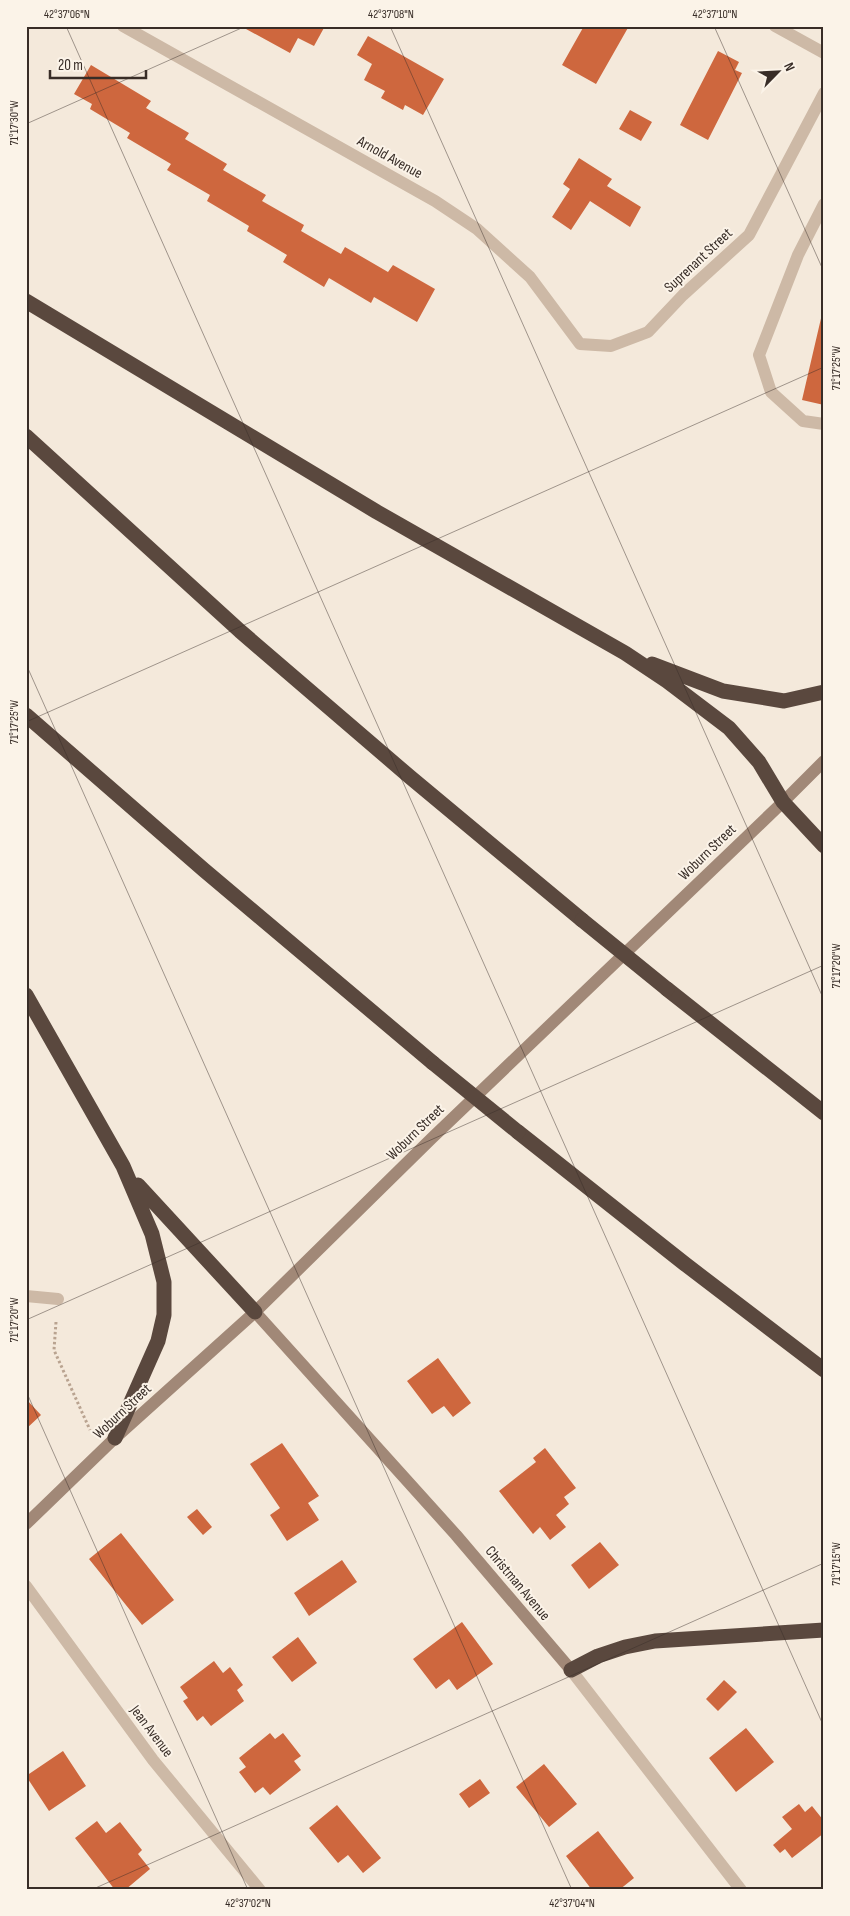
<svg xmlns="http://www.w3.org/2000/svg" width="850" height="1916" viewBox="0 0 850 1916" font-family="'Sofia Sans Condensed',sans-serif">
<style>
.building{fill:#ce673e}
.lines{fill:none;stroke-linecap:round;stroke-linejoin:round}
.path{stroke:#b9a390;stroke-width:3;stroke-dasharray:2.5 2.5;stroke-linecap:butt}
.lane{stroke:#cdb9a6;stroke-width:12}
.street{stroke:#cdb9a6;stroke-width:12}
.secondary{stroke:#a18877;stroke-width:12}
.highway{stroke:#5a483e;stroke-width:15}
.highway-bridge{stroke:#5a483e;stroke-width:15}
.ticks{fill:none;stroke:#382d27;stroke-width:1;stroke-opacity:0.45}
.labels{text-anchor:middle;stroke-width:4;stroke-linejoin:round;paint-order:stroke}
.street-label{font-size:15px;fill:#382d27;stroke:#fbf3e8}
.neatline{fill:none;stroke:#382d27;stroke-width:2}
.ticks-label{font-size:12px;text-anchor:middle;fill:#382d27}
</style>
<rect width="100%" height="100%" fill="#f4e9db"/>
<path class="building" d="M247 26H325L314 46 298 38 290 53 246 29Z
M584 26H629L596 84 562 65Z
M368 36 444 79 423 115 405 105 403 110 381 98 385 91 364 80 372 64 357 55Z
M718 51 739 62 735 70 742 73 708 140 680 125Z
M91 65 151 101 146 108 189 133 185 139 227 164 223 170 266 195 262 201 304 225 301 231 341 254 345 247 388 272 393 265 435 289 417 322 374 297 371 303 329 278 324 287 283 262 287 255 247 231 249 226 207 201 210 195 167 170 171 164 127 138 130 133 90 109 92 104 74 94Z
M630 110 652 122 641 141 619 129Z
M579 158 612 179 607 186 641 207 630 227 590 201 571 230 552 217 570 189 563 184Z
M822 314H824V405L802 400Z
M438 1358 471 1403 453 1417 444 1406 432 1414 407 1381Z
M26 1399 41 1415 26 1429Z
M282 1443 319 1496 308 1503 319 1520 287 1541 270 1515 280 1508 250 1464Z
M545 1448 576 1488 564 1497 569 1504 556 1515 566 1527 550 1540 540 1527 533 1534 499 1491 536 1462 533 1458Z
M197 1509 212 1527 203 1535 187 1517Z
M121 1533 174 1600 142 1625 89 1559Z
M600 1542 619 1565 589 1589 571 1565Z
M342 1560 357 1582 309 1616 294 1593Z
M462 1622 493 1664 457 1690 449 1679 436 1689 413 1659Z
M298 1637 317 1663 292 1682 272 1657Z
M214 1661 223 1673 230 1667 243 1685 237 1690 244 1701 211 1726 203 1716 197 1721 183 1701 188 1698 180 1687Z
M724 1680 737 1692 718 1711 706 1699Z
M746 1728 774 1762 736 1792 709 1758Z
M270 1733 275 1739 283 1733 301 1756 294 1761 301 1770 270 1795 263 1787 255 1793 239 1772 246 1767 239 1758Z
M63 1751 86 1786 49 1811 26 1776Z
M544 1764 577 1804 549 1827 516 1787Z
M480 1779 490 1793 469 1808 459 1794Z
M799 1804 805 1812 812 1806 824 1821V1833L792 1858 785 1849 780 1853 773 1845 792 1829 782 1817Z
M337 1805 381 1858 363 1873 348 1855 338 1863 309 1828Z
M97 1821 106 1833 120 1822 142 1850 138 1854 150 1869 125 1890H115L75 1838Z
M598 1831 634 1878 619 1890H592L566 1856Z"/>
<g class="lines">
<path class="path" d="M56 1322 54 1350 90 1430"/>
<path class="lane" d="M824 204 798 255 759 355 771 392 803 421 824 424"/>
<path class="street" d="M123 26 435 201 477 229 530 277 580 344 611 346 648 332 683 295 749 235 824 93
M775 26 824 53
M26 1296 58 1299
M26 1586 153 1760 260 1890
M571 1670 741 1890"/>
<path class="secondary" d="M255 1312 456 1535 571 1670
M26 1524 115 1438 255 1312 432 1138 783 802 824 761"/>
<path class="highway" d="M26 301 377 512 625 653 667 681 729 728 759 762 783 802 824 846
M26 436 240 631 410 777 582 920
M652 664 723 691 784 701 824 692
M26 715 204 870 433 1063
M667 989 824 1113
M26 995 123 1166 152 1234 164 1282V1315L158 1341 115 1438
M518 1132 685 1264 824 1370
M138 1185 255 1312
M571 1670 598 1656 625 1647 655 1641 824 1630"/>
<path class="highway-bridge" d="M582 920 667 989
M433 1063 518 1132"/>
</g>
<path class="ticks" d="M66 26 824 1727M390 26 824 1000M714 26 824 272M26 124 246 26M26 664 572 1890M26 722 824 367M26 1320 824 965M26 1391 248 1890M91 1890 824 1563"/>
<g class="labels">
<g class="street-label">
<text transform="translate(390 157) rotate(29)" y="5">Arnold Avenue</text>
<text transform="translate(698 260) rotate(-43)" y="5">Suprenant Street</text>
<text transform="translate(707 852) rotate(-44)" y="5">Woburn Street</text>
<text transform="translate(415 1132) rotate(-44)" y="5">Woburn Street</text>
<text transform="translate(122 1411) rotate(-43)" y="5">Woburn Street</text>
<text transform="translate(518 1583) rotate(50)" y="5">Christman Avenue</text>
<text transform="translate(152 1731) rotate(53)" y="5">Jean Avenue</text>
</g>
</g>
<rect width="850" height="1916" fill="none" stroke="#fbf3e8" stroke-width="55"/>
<g transform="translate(778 72) rotate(66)" stroke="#fbf3e8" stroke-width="4" paint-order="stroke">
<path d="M0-4L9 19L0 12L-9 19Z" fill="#382d27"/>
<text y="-8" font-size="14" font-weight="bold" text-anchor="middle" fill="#382d27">N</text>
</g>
<path d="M50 70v8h96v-8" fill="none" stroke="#382d27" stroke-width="2.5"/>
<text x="58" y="70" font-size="15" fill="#382d27" stroke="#fbf3e8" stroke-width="4" paint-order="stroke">20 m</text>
<rect x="28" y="28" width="794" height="1860" class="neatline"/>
<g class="ticks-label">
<text x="67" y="18">42°37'06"N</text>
<text x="391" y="18">42°37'08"N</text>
<text x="715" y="18">42°37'10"N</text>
<text transform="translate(14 123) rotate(-90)" y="4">71°17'30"W</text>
<text transform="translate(836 368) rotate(-90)" y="4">71°17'25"W</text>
<text transform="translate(14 722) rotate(-90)" y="4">71°17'25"W</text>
<text transform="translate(836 966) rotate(-90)" y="4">71°17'20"W</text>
<text transform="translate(14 1320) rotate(-90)" y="4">71°17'20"W</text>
<text transform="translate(836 1564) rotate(-90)" y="4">71°17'15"W</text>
<text x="248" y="1907">42°37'02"N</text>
<text x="572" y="1907">42°37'04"N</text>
</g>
</svg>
